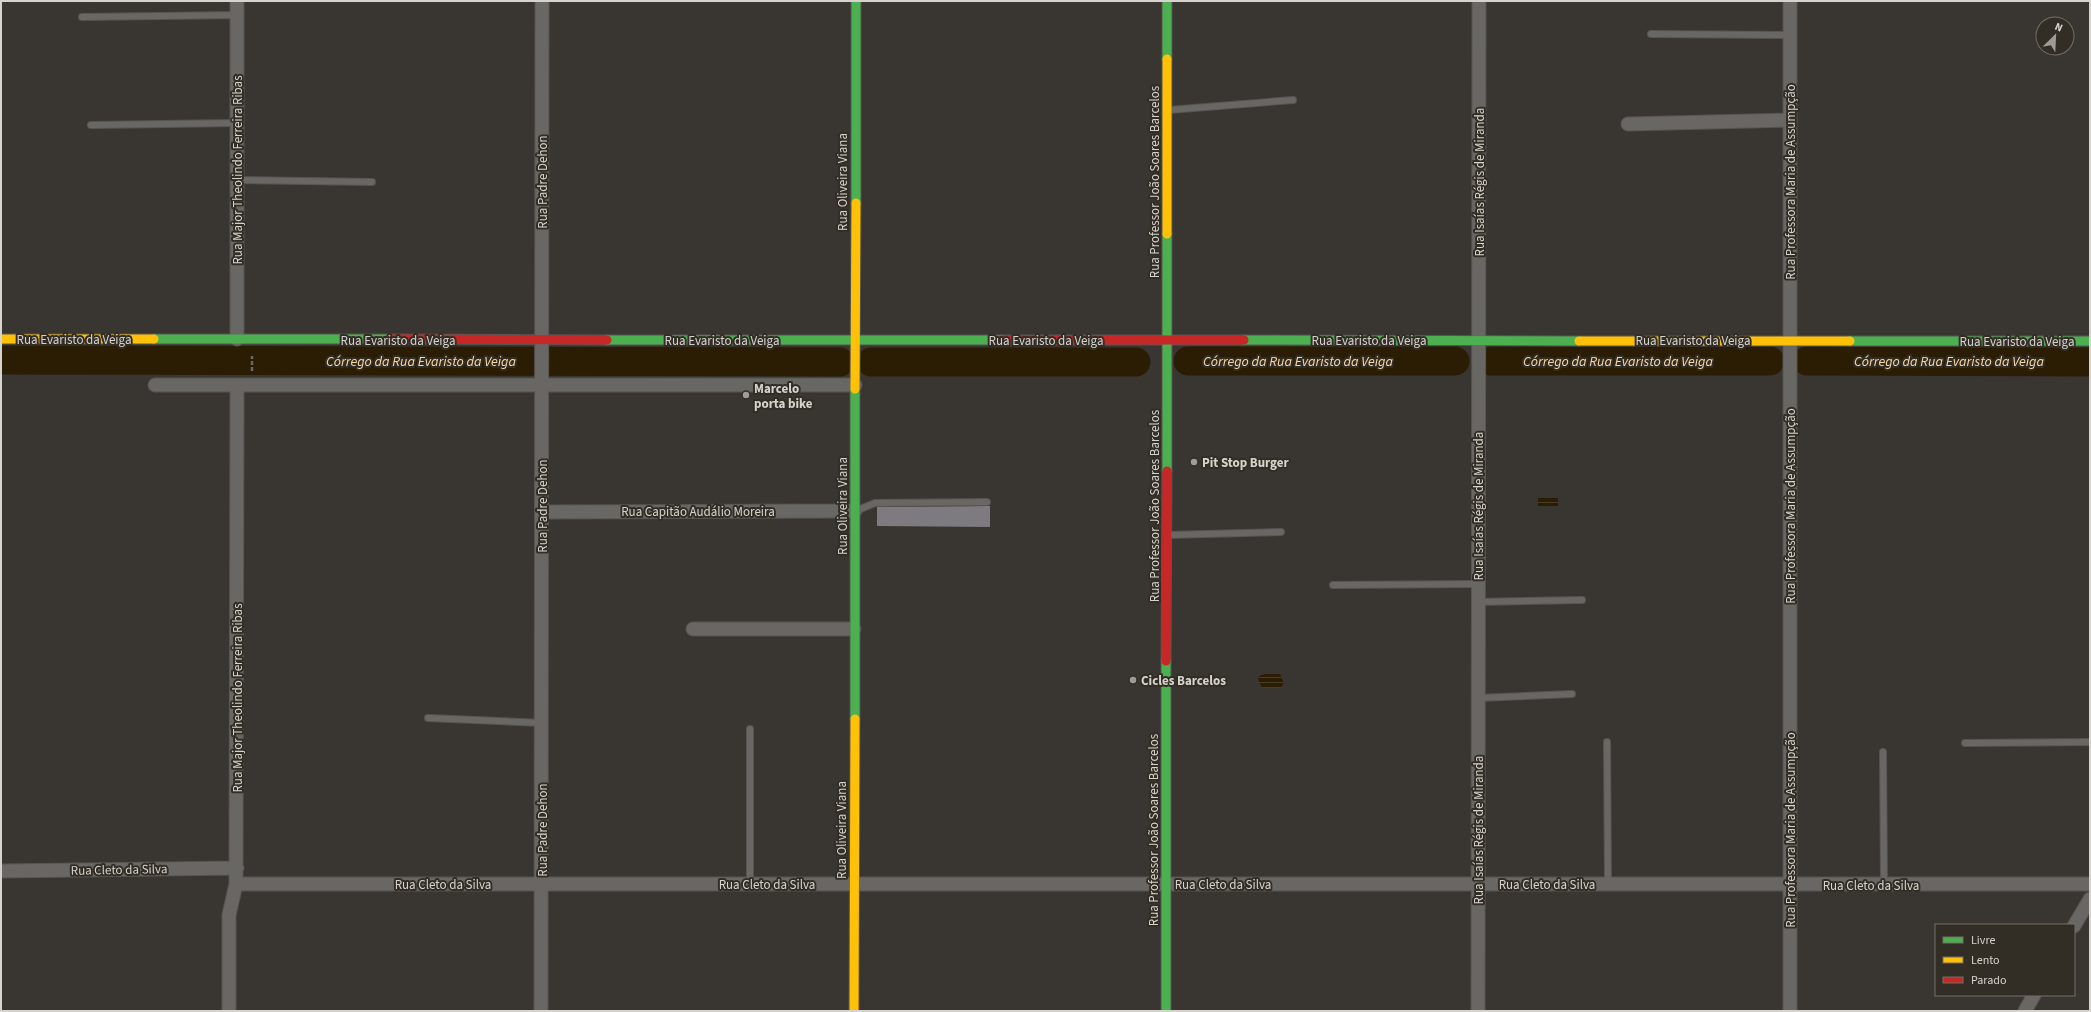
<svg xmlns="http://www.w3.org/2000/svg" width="2091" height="1012" viewBox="0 0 2091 1012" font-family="'Source Sans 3',sans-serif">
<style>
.water{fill:url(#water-rules)}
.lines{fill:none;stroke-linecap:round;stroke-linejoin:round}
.river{stroke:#2a1d04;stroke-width:29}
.building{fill:#7d7b80}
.lane-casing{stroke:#575451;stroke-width:8}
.street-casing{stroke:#575451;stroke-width:15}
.fast-casing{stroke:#575451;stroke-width:11}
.slow-casing{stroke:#575451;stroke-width:11}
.jam-casing{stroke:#575451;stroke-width:11}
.path{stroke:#6a6864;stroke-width:2.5;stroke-dasharray:4 2;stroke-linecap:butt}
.lane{stroke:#696764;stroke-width:6}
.street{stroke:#696764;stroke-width:13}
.fast{stroke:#4caf50;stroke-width:9}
.slow{stroke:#ffc107;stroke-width:9}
.jam{stroke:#c62828;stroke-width:9}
.poi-dot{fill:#9f9b97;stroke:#322d25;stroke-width:1.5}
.labels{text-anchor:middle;stroke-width:4;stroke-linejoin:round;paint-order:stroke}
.street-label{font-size:13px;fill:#d6d2cd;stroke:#322d25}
.poi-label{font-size:13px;font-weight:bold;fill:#d6d2cd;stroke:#322d25;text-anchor:start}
.water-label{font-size:14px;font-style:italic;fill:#fad7a3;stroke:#322d25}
</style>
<defs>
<pattern id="water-rules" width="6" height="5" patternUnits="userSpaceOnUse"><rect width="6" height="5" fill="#2a1d04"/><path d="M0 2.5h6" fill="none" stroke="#483d27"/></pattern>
</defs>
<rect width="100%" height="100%" fill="#393632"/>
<path class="water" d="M1538 498H1558V506H1538Z
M1265 674H1280L1283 681V685L1280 688H1262L1258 679 1259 676Z"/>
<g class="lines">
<path class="river" d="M1 360 840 362
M1188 361H1455
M1491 361H1770
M1807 361 2090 362
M871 362H1136"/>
</g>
<path class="building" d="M989 506H990V527L877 526V507Z"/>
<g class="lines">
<g class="lane-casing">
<path id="lane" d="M82 17 237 15
M1651 34 1790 35
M1169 110 1293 100
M91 125 237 123
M237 180 372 182
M858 510 875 503 987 502
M1168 535 1281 532
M1333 585 1478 584
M1478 602 1582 600
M1478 698 1572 694
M428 718 542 723
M750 729V884
M1607 742 1608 884
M1965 743 2090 742
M1883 752 1884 885"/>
</g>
<g class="street-casing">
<path id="street" d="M237 1V339
M1628 124 1790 120
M155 385H855
M542 512 855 511
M693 629H854
M1 871 237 868
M236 884H2090
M2074 926 2090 899
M229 1011V915L236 884 237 385
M541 1011 542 1
M1478 1011 1479 1
M1790 1011V1
M2025 1011 2034 995"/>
</g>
<g class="fast-casing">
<path id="fast" d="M1167 59V1
M856 203V1
M154 339H389
M607 340H1002
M1244 340 1579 341
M1850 341H2090
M1167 471V234
M855 719V389
M1166 1011V661"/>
</g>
<g class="slow-casing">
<path id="slow" d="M1167 234V59
M1 339H154
M1579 341H1850
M855 389 856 203
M854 1011 855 719"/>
</g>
<g class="jam-casing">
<path id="jam" d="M389 339 607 340
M1002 340H1244
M1166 661 1167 471"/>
</g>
<path class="path" d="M252 371V356"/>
<use href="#lane" class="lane"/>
<use href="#street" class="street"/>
<use href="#fast" class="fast"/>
<use href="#slow" class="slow"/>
<use href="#jam" class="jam"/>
</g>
<g class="poi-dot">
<circle cx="746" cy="395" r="4"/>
<circle cx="1194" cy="462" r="4"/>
<circle cx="1133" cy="680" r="4"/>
</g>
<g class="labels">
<g class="street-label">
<text transform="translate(237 170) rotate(-90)" y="5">Rua Major Theolindo Ferreira Ribas</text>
<text transform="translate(542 182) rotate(-90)" y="5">Rua Padre Dehon</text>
<text transform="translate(842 182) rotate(-90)" y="5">Rua Oliveira Viana</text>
<text transform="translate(1154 182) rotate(-90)" y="5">Rua Professor João Soares Barcelos</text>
<text transform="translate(1479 182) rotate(-90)" y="5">Rua Isaías Régis de Miranda</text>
<text transform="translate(1790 182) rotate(-90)" y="5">Rua Professora Maria de Assumpção</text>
<text x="74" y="344">Rua Evaristo da Veiga</text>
<text x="398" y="345">Rua Evaristo da Veiga</text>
<text x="722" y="345">Rua Evaristo da Veiga</text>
<text x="1046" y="345">Rua Evaristo da Veiga</text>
<text x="1369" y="345">Rua Evaristo da Veiga</text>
<text x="1693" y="345">Rua Evaristo da Veiga</text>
<text x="2017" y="346">Rua Evaristo da Veiga</text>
<text transform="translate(542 506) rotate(-90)" y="5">Rua Padre Dehon</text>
<text transform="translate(842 506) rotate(-90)" y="5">Rua Oliveira Viana</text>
<text transform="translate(1154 506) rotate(-90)" y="5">Rua Professor João Soares Barcelos</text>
<text transform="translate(1478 506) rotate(-90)" y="5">Rua Isaías Régis de Miranda</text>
<text transform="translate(1790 506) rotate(-90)" y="5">Rua Professora Maria de Assumpção</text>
<text x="698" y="516">Rua Capitão Audálio Moreira</text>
<text transform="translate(237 698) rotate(-90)" y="5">Rua Major Theolindo Ferreira Ribas</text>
<text transform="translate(542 830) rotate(-90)" y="5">Rua Padre Dehon</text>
<text transform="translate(841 830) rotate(-90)" y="5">Rua Oliveira Viana</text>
<text transform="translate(1153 830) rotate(-90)" y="5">Rua Professor João Soares Barcelos</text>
<text transform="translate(1478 830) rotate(-90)" y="5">Rua Isaías Régis de Miranda</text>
<text transform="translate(1790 830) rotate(-90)" y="5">Rua Professora Maria de Assumpção</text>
<text transform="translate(119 869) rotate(-1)" y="5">Rua Cleto da Silva</text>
<text x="443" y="889">Rua Cleto da Silva</text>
<text x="767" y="889">Rua Cleto da Silva</text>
<text x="1223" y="889">Rua Cleto da Silva</text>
<text x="1547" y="889">Rua Cleto da Silva</text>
<text x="1871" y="890">Rua Cleto da Silva</text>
</g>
<g class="poi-label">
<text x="754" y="393">Marcelo<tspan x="754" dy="15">porta bike</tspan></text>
<text x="1202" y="467">Pit Stop Burger</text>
<text x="1141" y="685">Cicles Barcelos</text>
</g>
<g class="water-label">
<text x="421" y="366">Córrego da Rua Evaristo da Veiga</text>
<text x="1298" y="366">Córrego da Rua Evaristo da Veiga</text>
<text x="1618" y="366">Córrego da Rua Evaristo da Veiga</text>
<text x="1949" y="366">Córrego da Rua Evaristo da Veiga</text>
</g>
</g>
<rect width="2091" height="1012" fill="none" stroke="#d6d2cd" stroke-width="4"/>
<rect x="1935" y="924" width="140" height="72" fill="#322d25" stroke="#746f68"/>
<rect x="1943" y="937" width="20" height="6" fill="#4caf50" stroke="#746f68"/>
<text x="1971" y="944" font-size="12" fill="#d6d2cd">Livre</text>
<rect x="1943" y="957" width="20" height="6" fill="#ffc107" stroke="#746f68"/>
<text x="1971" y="964" font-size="12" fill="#d6d2cd">Lento</text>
<rect x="1943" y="977" width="20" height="6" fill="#c62828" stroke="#746f68"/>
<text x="1971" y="984" font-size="12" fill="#d6d2cd">Parado</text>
<g transform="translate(2055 36) rotate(24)"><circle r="19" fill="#322d25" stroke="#746f68"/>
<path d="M0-3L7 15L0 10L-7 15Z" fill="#9f9b97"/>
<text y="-6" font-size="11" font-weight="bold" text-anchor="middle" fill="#d6d2cd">N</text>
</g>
</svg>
